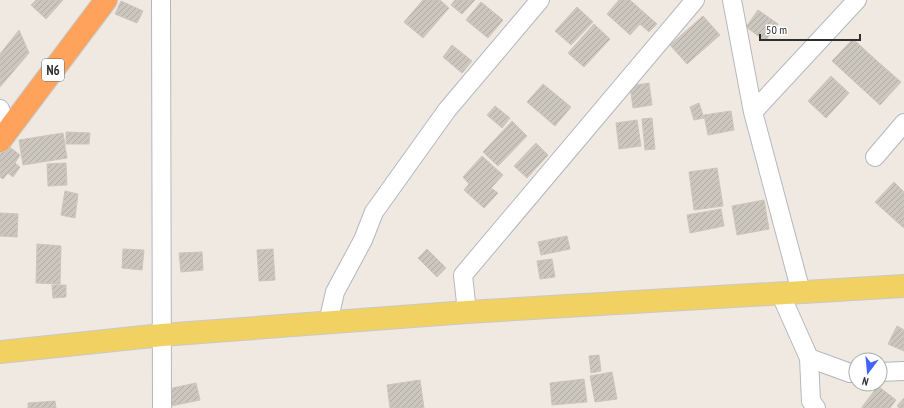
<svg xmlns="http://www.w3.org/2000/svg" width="904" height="408" viewBox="0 0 904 408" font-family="'PT Sans Narrow',sans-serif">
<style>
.building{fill:url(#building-hatch);stroke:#cbc5ba}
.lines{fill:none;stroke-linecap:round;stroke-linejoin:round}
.minor-casing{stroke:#b4b7c1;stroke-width:20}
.major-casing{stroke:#c9c9c9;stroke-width:24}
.highway-casing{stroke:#c9c9c9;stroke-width:24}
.minor{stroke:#fff;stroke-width:18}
.major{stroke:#f2d163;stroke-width:22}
.highway{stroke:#ffa35c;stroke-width:22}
.labels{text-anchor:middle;stroke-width:3.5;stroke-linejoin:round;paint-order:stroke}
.shield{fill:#fff;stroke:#6d6d6d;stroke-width:1}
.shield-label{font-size:13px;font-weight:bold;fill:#2e2e2e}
</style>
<defs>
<pattern id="building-hatch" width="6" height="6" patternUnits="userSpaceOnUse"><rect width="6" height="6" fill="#cbc7bf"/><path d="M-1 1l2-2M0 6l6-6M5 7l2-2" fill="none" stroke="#afaba4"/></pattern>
</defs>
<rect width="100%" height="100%" fill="#efe9e1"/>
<path class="building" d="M36 0H63L46 19 31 5Z
M423 0H440L449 8 423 38 404 22Z
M455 0H475L462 14 451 5Z
M619 0H630L657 24 649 32 640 24 630 35 607 14Z
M121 1 143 11 137 23 115 14Z
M481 2 503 20 488 38 466 20Z
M577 7 593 22 571 45 555 31Z
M758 10 778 24 765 41 746 27Z
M703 16 720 35 687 64 670 45Z
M594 24 610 39 584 67 568 53Z
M19 30 29 53 0 87V54Z
M853 39 877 61 856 83 832 61Z
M452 45 472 61 462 73 443 57Z
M877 61 901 82 880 105 856 83Z
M831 76 849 93 826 118 808 101Z
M649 83 652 105 633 108 630 86Z
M543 84 571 107 555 126 527 102Z
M699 103 704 118 694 120 690 107Z
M495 106 510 118 502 128 487 115Z
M731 111 734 130 708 135 704 115Z
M652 118 655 149 645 150 642 119Z
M637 120 641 146 619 149 616 123Z
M512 121 527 136 498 166 483 152Z
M66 132 90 133 89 144H66Z
M63 133 67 158 23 165 19 140Z
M536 143 548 155 527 178 514 166Z
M7 145 20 155 15 163 20 167 13 177 8 173 3 179 0 177V155Z
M482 156 503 175 491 188 498 193 484 208 464 190 469 184 463 177Z
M66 163 67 185 48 186 47 164Z
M717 168 723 206 694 210 689 172Z
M894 182 904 192V214L897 222 875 202Z
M65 191 78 194 75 218 61 215Z
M764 200 769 229 737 235 732 206Z
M721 209 724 226 690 233 687 215Z
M0 213 18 214 17 237 0 236Z
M904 214V228L897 222Z
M567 236 570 249 541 255 538 242Z
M37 244 61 246 60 284 36 283Z
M123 249 144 250 142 270 122 268Z
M273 249 275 280 259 281 257 250Z
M427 249 446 268 437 277 418 258Z
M202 252 203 270 181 272 179 253Z
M552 259 555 277 540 279 537 261Z
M52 285H66V297L53 298Z
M897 326 904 330V351L888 344Z
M599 355 601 371 591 373 589 356Z
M612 372 617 399 595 402 590 376Z
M584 379 587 402 552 405 550 383Z
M420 380 424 408H390L387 385Z
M196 383 200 400 171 406 168 389Z
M878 386 896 400 890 408H862V407Z
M904 398V408H899L897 406Z
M55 401 56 408H28V403Z"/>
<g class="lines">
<g class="minor-casing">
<path id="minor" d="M161 0 162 408
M732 0 753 112 801 292
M0 109 8 131
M753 112 857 0
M875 157 904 123
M780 293 809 358 850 373H856
M467 312 463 275 695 0
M328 323 335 292 363 240 374 212 447 110 540 0
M809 358 811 401 816 408
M880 372 904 371"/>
</g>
<g class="major-casing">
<path id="major" d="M0 352 162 335 467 312 904 286"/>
</g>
<g class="highway-casing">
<path id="highway" d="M0 141 106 0"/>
</g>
<use href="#minor" class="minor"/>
<use href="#major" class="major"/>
<use href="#highway" class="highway"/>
</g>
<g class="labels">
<rect class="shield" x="42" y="59" width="22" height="22" rx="3"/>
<g class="shield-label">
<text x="53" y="75">N6</text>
</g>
</g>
<g transform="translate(868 372) rotate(196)"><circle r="19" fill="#ffffff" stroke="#ababab"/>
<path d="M0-3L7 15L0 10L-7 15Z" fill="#4264fb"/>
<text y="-6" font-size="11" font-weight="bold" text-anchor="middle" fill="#2e2e2e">N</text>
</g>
<path d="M760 34v6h100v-6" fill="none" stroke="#2e2e2e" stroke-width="2"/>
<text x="766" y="34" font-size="12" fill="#2e2e2e" stroke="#ffffff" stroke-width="3" paint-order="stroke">50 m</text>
</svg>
